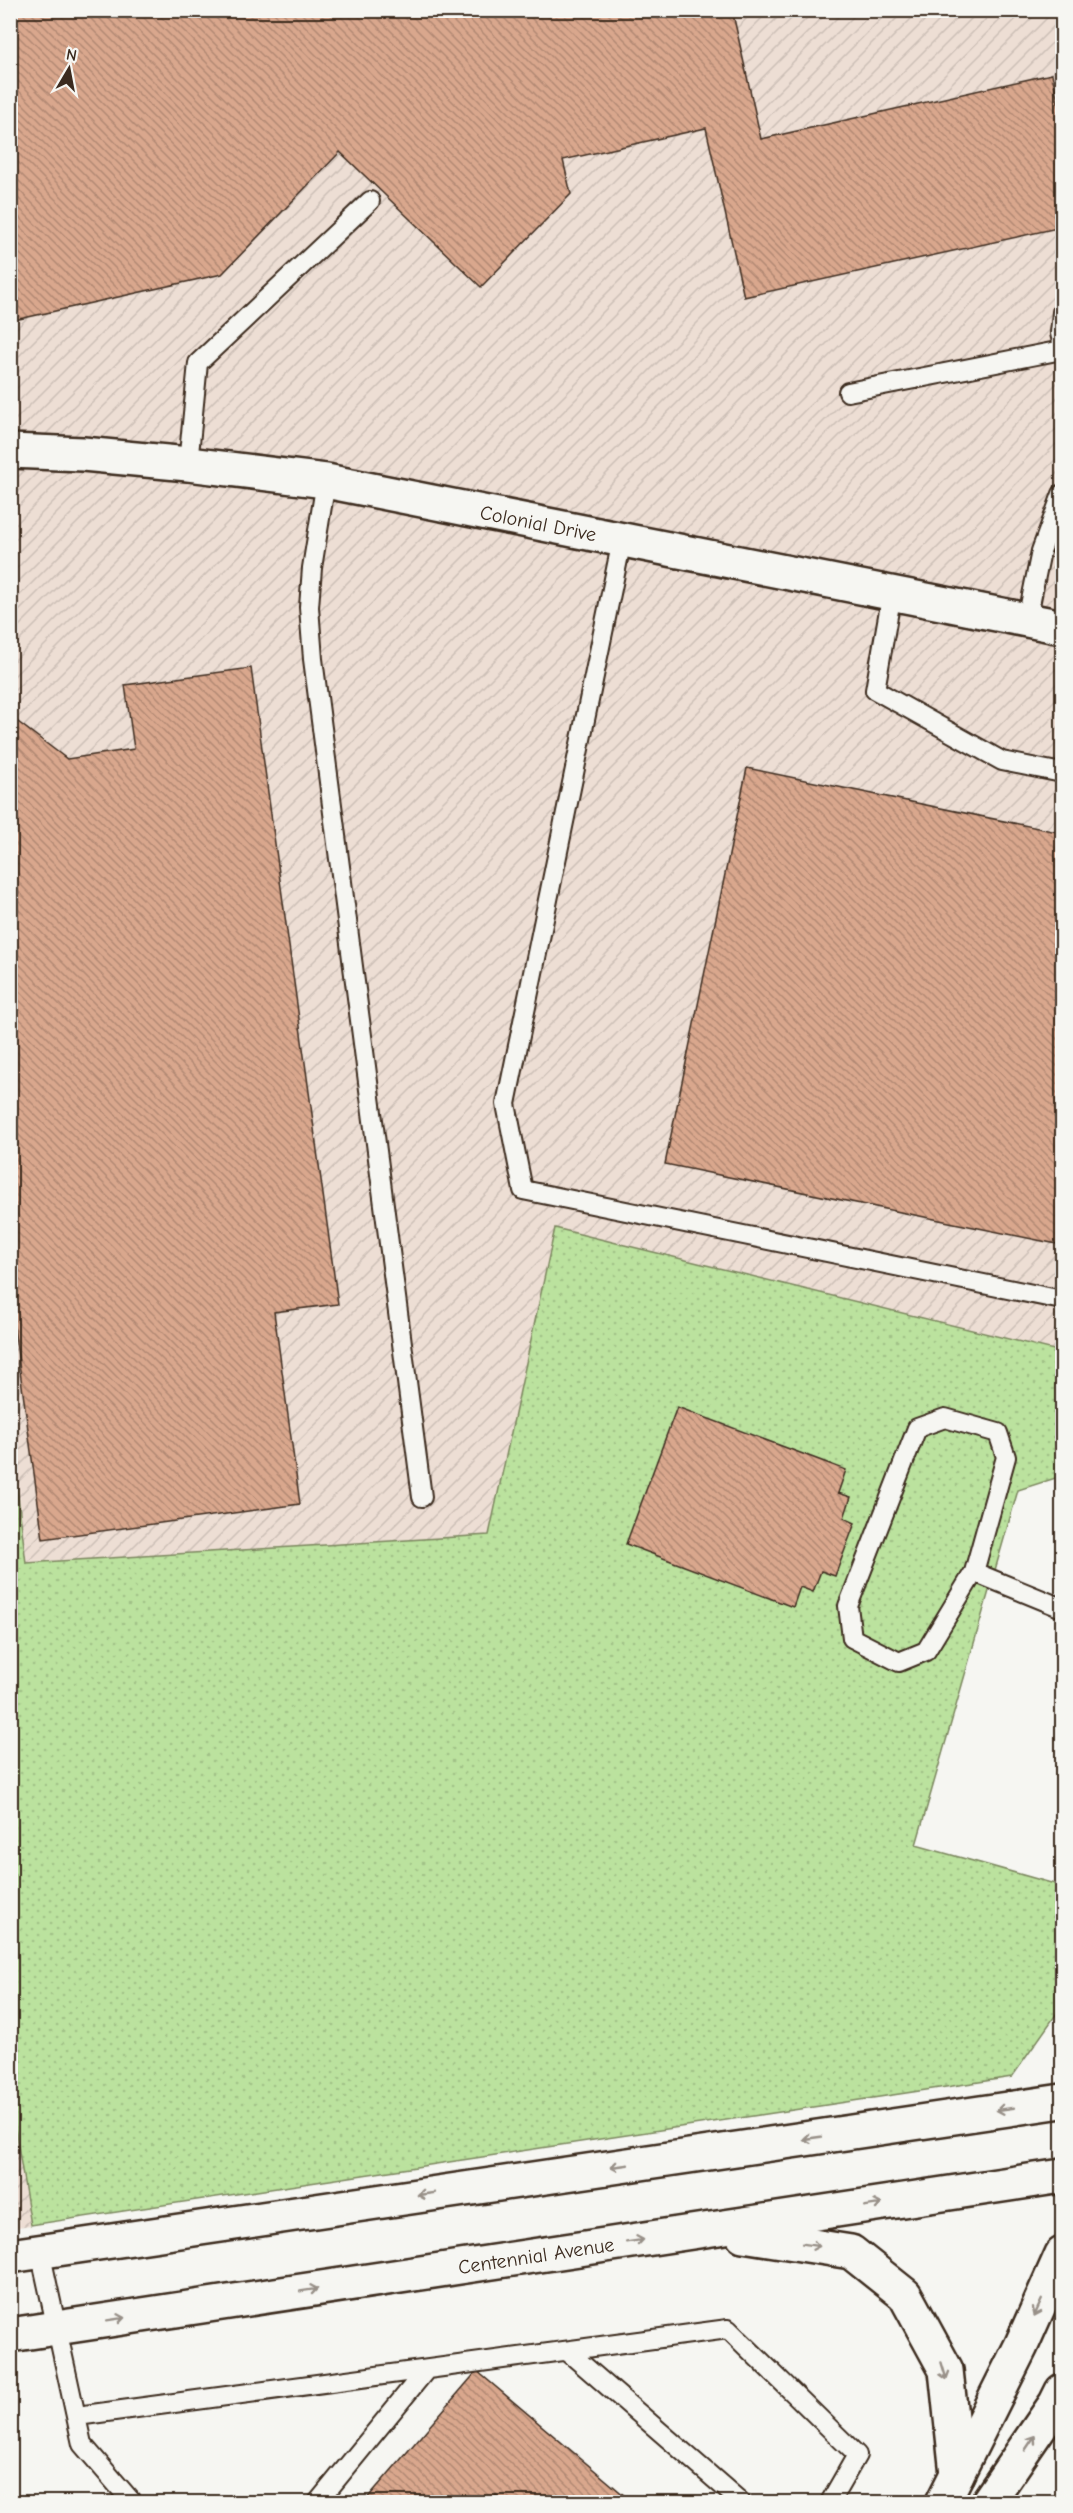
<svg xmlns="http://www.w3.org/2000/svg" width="1073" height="2513" viewBox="0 0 1073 2513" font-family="'Comic Neue',sans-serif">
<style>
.industrial{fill:url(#industrial-furrows)}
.grass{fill:url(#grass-dots);stroke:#7b865e;stroke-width:1.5}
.building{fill:url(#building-back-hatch);stroke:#3b2a1e;stroke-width:1.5}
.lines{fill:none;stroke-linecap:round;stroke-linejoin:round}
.lane-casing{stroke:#3b2a1e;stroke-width:22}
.street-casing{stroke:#3b2a1e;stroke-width:38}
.secondary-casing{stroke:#3b2a1e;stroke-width:38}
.lane{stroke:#f6f6f2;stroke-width:18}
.street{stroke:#f6f6f2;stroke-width:33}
.secondary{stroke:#f6f6f2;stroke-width:33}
.oneway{stroke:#989088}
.labels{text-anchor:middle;stroke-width:6;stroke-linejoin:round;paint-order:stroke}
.street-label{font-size:20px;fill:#3b2a1e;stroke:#f6f6f2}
</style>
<defs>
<pattern id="industrial-furrows" width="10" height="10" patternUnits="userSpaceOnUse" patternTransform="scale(1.5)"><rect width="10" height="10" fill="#edded4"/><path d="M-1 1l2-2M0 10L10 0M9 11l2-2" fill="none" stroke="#ccbfb6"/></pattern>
<pattern id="grass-dots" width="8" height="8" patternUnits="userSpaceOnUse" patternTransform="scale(1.5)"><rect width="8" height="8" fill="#bbe29e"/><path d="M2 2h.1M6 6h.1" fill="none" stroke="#a2c288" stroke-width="1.8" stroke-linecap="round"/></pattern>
<pattern id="building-back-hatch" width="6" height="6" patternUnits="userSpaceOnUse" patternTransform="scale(1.5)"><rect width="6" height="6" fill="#d9a78d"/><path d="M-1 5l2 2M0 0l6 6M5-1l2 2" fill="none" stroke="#b18873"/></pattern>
</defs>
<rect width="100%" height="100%" fill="#f6f6f2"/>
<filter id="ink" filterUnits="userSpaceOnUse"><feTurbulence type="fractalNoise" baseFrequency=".0167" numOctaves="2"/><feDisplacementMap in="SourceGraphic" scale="12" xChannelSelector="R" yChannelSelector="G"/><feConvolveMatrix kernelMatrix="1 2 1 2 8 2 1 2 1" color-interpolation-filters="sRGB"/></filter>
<g filter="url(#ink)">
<path class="industrial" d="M10 11H1062V1352L555 1228 489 1535 26 1563 10 1430Z
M10 2097 31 2225 11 2228H10Z"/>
<path class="grass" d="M555 1228 1062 1352V1476L1018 1490 916 1845 1062 1886V2006L1012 2077 31 2225 10 2097V1430L26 1563 489 1535Z"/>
<path class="building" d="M10 10H749L733 14 761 139 1052 74 1062 120V227L744 297 706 128 563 160 571 194 481 287 340 152 222 274 10 321Z
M251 668 338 1304 274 1312 300 1504 43 1539 10 1298V895L18 894 10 838V716L67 759 134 749 125 685Z
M747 768 1062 833V1245L665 1164Z
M677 1407 846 1470 838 1493 851 1497 844 1518 855 1523 835 1576 821 1571 813 1592 800 1587 793 1607 626 1544Z
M477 2371 632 2502H505L496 2495 490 2502H364Z"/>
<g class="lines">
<g class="lane-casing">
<path id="lane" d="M1062 312 1060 333 1062 342
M848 392 1062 350
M188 464 198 363 370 201
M326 481 312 568 309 607 313 659 422 1497
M622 540 506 1104 523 1190 1062 1300
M892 593 875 690 1002 761 1062 773
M1027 620 1041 551 1062 494
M945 1418 998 1433 1006 1457 974 1572 926 1651 899 1662 852 1638 848 1606 917 1428Z
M974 1572 1062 1608
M40 2251 82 2444 132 2502
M567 2351 741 2502
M77 2416 728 2329 857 2455 830 2502
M318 2502 426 2370"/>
</g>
<g class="street-casing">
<g id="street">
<path id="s1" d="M10 451 83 454 188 464 326 481 1062 627"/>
</g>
</g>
<g class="secondary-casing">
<g id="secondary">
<path d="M743 2235 851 2252 905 2295 946 2370 957 2474"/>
<path d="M10 2256 1062 2101"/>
<path id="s2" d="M10 2335 1062 2176"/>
<path d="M943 2502 1021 2346 1062 2254"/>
<path d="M988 2502 1056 2403 1062 2391"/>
</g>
</g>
<use href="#lane" class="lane"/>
<use href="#street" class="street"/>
<use href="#secondary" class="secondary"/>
</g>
<defs><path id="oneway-shaft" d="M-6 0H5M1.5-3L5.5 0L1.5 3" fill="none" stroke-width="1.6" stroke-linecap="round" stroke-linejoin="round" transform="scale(1.5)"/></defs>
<g class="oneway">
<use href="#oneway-shaft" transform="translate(1005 2109) rotate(172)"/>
<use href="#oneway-shaft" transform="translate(812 2138) rotate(172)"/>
<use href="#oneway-shaft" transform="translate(619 2166) rotate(172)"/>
<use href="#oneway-shaft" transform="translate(426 2194) rotate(172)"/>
<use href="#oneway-shaft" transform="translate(873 2205) rotate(-9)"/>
<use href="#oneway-shaft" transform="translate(635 2241) rotate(-9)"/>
<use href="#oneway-shaft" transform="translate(811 2245) rotate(9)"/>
<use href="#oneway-shaft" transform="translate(309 2290) rotate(-9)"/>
<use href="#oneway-shaft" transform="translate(1038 2308) rotate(115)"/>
<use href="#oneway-shaft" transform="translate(116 2319) rotate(-9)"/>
<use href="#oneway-shaft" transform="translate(944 2371) rotate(73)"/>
<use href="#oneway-shaft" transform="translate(1030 2443) rotate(-56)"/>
</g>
</g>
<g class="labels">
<g class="street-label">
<text dy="7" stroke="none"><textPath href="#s1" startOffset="534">Colonial Drive</textPath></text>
<text dy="7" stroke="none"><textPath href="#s2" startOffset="532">Centennial Avenue</textPath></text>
</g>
</g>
<rect width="1073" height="2513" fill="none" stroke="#f6f6f2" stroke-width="36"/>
<rect x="18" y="18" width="1037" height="2477" fill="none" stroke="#3b2a1e" stroke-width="2" filter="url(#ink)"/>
<g transform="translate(69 69) rotate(10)" stroke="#f6f6f2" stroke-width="4.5" paint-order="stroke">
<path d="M0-4.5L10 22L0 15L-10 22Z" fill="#3b2a1e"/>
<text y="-9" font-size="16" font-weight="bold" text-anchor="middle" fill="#3b2a1e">N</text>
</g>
</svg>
